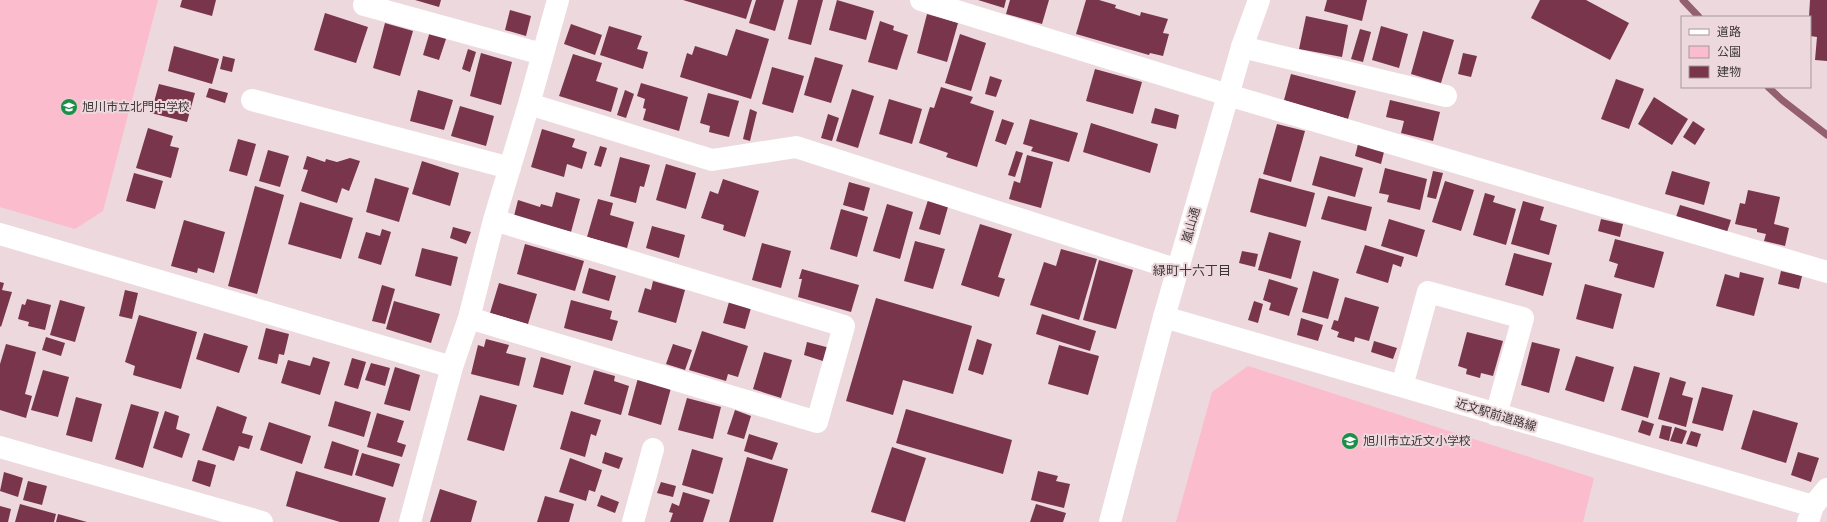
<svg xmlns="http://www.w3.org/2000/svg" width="1827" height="522" viewBox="0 0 1827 522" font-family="Roboto,'Noto Sans JP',sans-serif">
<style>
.green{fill:#fbbccd}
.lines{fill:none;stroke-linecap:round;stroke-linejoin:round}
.stream{stroke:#945f6f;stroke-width:7}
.building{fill:#78354c}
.minor{stroke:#fff;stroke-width:22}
.tertiary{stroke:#fff;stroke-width:22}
.labels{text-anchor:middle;stroke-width:4;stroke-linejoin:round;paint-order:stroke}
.poi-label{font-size:12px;fill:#3d3638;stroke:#ecd8dd;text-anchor:start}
.street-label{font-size:12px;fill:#3d3638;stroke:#ecd8dd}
.neighbourhood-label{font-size:13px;fill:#3d3638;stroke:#ecd8dd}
</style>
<rect width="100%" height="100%" fill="#ecd8dd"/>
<path class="green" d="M0 0H158L103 211 75 229 0 207Z
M1248 366 1594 478 1583 522H1176L1212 392Z"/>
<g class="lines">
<path class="stream" d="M1683 0 1699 17
M1768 87 1782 100 1827 135"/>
</g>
<path class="building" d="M182 0H216L212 16 180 7Z
M415 0H441L439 7Z
M683 0H752L746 19Z
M756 0H784L775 31 749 23Z
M798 0H823L811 45 788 39Z
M837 0 874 11 866 40 829 30Z
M978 0H1006L1004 8Z
M1010 0H1049L1042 24 1006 14Z
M1086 0H1099L1116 5 1115 8 1140 16 1141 12 1168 19 1163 33 1169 34 1163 56 1150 53 1149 55 1076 34Z
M1327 0H1367L1362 21 1324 11Z
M1540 0H1586L1629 23 1610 60 1531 18Z
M1810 0H1827V61L1815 60 1817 37 1810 36V17H1809Z
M510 10 531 16 526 36 505 30Z
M325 13 368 27 356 63 314 50Z
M927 14 958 23 947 62 917 53Z
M1306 16 1348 25 1342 57 1299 49Z
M880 21 894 26 893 30 908 35 897 70 868 62Z
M385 23 413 31 400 76 373 68Z
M571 24 602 35 595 55 564 44Z
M609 26 642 36 637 49 648 52 643 69 600 55Z
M1381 26 1408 34 1399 68 1372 60Z
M431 28 448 33 439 60 423 55Z
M736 29 769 39 751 99 680 77 687 53 692 55 695 46 727 56Z
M1360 29 1371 32 1363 62 1351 59Z
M1423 31 1454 40 1441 83 1411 74Z
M960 34 986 43 971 91 945 83Z
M174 46 219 59 212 84 168 71Z
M468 49 476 52 470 72 462 69Z
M481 53 512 62 501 105 470 96Z
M1463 53 1477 56 1471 77 1458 74Z
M573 54 602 63 596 81 618 88 611 112 559 96Z
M223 56 235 59 232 72 220 69Z
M815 57 843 65 831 103 804 95Z
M772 67 804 76 793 113 762 104Z
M1095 69 1142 82 1133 114 1086 101Z
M1291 74 1356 91 1348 119 1284 100Z
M990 76 1002 80 996 97 985 94Z
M1616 79 1644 89 1629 129 1601 119Z
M641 83 688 97 679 131 643 120 646 109 643 108 645 99 637 96Z
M159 84 195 93 187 122 151 113Z
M941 87 973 97 970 103 994 111 977 167 946 157 948 153 919 143 930 107 934 108Z
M209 88 228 93 225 103 206 97Z
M852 89 874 96 858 148 836 141Z
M418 90 453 100 444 130 410 121Z
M625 90 634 94 626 118 617 115Z
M708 93 739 101 729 137 709 132 710 126 700 123Z
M1654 97 1688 119 1672 145 1638 124Z
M889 99 922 109 912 144 879 134Z
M1390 100 1440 112 1433 141 1401 133 1404 121 1386 117Z
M460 106 494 116 486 146 451 136Z
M1155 108 1179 115 1176 129 1151 123Z
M750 109 757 112 750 141 743 139Z
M828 114 839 118 832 141 821 138Z
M1002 119 1014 123 1006 145 995 141Z
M1030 119 1078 133 1069 162 1031 151 1033 147 1023 144Z
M1693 121 1705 129 1695 145 1683 137Z
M1091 123 1158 144 1150 173 1083 152Z
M1277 124 1305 131 1291 182 1263 174Z
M148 128 173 136 170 146 179 148 171 178 136 168Z
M542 129 575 139 572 147 587 152 582 169 567 164 564 177 531 167Z
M238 139 256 144 247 176 229 171Z
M1358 144 1384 152 1381 164 1355 156Z
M600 146 607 148 601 167 594 165Z
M268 150 289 156 280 187 259 181Z
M1016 151 1023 153 1015 177 1008 175Z
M1027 155 1053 162 1041 208 1009 199 1014 181 1020 183Z
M307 156 325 162 326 159 337 162 350 158 360 161 349 191 342 188 337 203 301 191 308 170 303 169Z
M1320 156 1363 168 1355 197 1312 185Z
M620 157 650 165 644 187 640 186 636 203 610 196Z
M422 161 459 173 450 206 412 194Z
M666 164 696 173 686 209 656 200Z
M1385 168 1427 179 1420 210 1387 202 1389 195 1379 193Z
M1433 171 1443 173 1436 199 1427 197Z
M1672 171 1710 182 1704 205 1665 194Z
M134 173 163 181 155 209 126 201Z
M375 178 409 188 399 222 366 212Z
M1259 178 1315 193 1306 227 1250 212Z
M723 179 759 191 745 237 723 230 724 225 701 218 710 191 718 194Z
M1445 181 1474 190 1461 231 1432 222Z
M849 182 870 188 864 211 843 205Z
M255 186 284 195 257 294 228 286Z
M1748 190 1780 197 1774 224 1789 228 1785 246 1764 241 1766 234 1757 232V229L1735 224 1740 203 1745 204Z
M556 192 580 199 571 232 514 216 518 200 540 207 541 204 552 207Z
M1485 193 1495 196 1493 202 1516 209 1506 245 1473 235Z
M1328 196 1372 207 1366 231 1321 219Z
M598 199 613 203 610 215 634 222 627 248 587 237Z
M928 200 948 207 940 235 919 229Z
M1523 201 1544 207 1540 220 1557 225 1549 255 1511 244Z
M300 202 353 218 341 259 288 244Z
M887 204 913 212 900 259 873 251Z
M1680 205 1731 220 1727 232 1676 217Z
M841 209 868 217 857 257 830 249Z
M1389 219 1425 230 1417 257 1381 246Z
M1601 219 1623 224 1620 237 1598 231Z
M184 220 225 232 214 273 198 268 197 273 171 266Z
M980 224 1012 234 998 277 1005 279 999 297 961 285Z
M652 226 685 235 679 258 646 248Z
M453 227 471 232 466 244 450 238Z
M382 229 391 232 381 265 358 258 366 232 380 236Z
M1269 232 1301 241 1291 279 1258 270Z
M1615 239 1664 252 1654 288 1614 277 1618 264 1609 261Z
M915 241 945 249 933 289 904 281Z
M762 243 791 251 781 288 752 280Z
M525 244 584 261 575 291 517 274Z
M1365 245 1404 257 1401 267 1393 264 1388 283 1356 273Z
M422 248 458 257 451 286 415 276Z
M1061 249 1097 259 1079 320 1030 305 1044 262 1056 266Z
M1242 251 1258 254 1255 267 1239 263Z
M1514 253 1552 263 1543 296 1505 285Z
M1099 260 1133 270 1116 329 1083 320Z
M589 268 616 276 609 301 582 293Z
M802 269 859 285 851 312 798 297 802 279H799Z
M1313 271 1339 279 1328 319 1302 312Z
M1781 271 1802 276 1799 289 1778 284Z
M1740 272 1764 278 1754 316 1716 306 1725 274 1739 278Z
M1269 279 1298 288 1289 316 1269 310 1271 303 1263 300Z
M653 281 685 290 676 323 638 312 645 288 651 290Z
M0 282 4 283 2 290 12 292 1 327 0 326Z
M499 283 537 294 528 324 490 313Z
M1585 284 1622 294 1613 329 1576 319Z
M382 285 395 289 385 324 372 321Z
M125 290 138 293 132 319 119 316Z
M1345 297 1379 307 1369 341 1355 337 1354 342 1337 337 1339 332 1331 329 1334 320 1338 321Z
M876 298 972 326 953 394 903 380 893 415 846 401Z
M27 299 51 305 45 330 28 326 29 322 18 319 22 304 25 305Z
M60 300 85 307 75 342 50 335Z
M571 300 612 311 610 319 618 321 612 341 564 328Z
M394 301 440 314 431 343 386 329Z
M1254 301 1263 304 1258 323 1248 320Z
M729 302 751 308 745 329 723 323Z
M1042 314 1096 331 1090 351 1036 334Z
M139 315 197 332 181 389 133 375 135 366 125 362Z
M1301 318 1323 325 1318 341 1297 335Z
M266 328 289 334 284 355 279 354 277 364 258 359Z
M702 331 748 346 738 377 728 374 726 381 689 370Z
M1467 332 1503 341 1493 376 1481 373 1480 378 1466 374 1467 369 1458 366Z
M204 333 248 346 239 373 196 359Z
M46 337 65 343 61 356 42 350Z
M486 339 509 345 506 353 526 358 519 386 471 374 478 345 484 347Z
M977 339 992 344 983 375 968 370Z
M1374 341 1397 348 1393 359 1371 352Z
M807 342 830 348 826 362 804 355Z
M1532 342 1560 349 1549 393 1521 385Z
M6 344 36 352 25 394 32 396 26 418 0 410V364Z
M673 344 692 350 685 370 666 364Z
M1059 345 1099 356 1088 395 1048 384Z
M764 352 792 360 781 398 753 389Z
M1576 356 1614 367 1604 402 1565 390Z
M313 357 330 362 320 395 281 383 288 360 310 366Z
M541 357 571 366 563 395 533 387Z
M352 358 366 362 358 389 344 385Z
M371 363 390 368 385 386 365 380Z
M1634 366 1660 373 1648 418 1621 410Z
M395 367 420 375 410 411 384 404Z
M43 370 69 377 58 417 31 410Z
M594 370 615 376 614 381 629 386 621 415 584 404Z
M1670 377 1686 382 1682 395 1693 398 1686 427 1658 419Z
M638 378 671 388 661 425 628 415Z
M1702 387 1733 395 1723 431 1692 423Z
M480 395 517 405 504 451 467 440Z
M76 397 102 404 92 442 66 435Z
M687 398 721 407 713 439 678 430Z
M335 401 371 412 364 437 328 426Z
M131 404 159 412 143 468 115 459Z
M217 406 247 417 242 433 253 436 249 449 239 446 234 461 202 450Z
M906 409 1012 440 1003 474 896 443Z
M735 410 751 416 744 439 727 434Z
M1753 410 1798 423 1786 463 1741 449Z
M165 411 179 416 176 429 190 434 182 458 153 448Z
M571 411 601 420 596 436 591 434 585 457 560 449Z
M377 413 404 421 397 442 406 445 402 457 367 447Z
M1642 420 1654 424 1650 436 1638 432Z
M269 422 311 436 302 464 260 450Z
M1662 425 1672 427 1669 441 1659 438Z
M1675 427 1687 431 1682 444 1670 441Z
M1691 431 1701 434 1697 447 1686 444Z
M749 434 778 443 772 460 744 451Z
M332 441 359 450 352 476 324 468Z
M892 447 926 458 905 522 871 512Z
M692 449 723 458 713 494 682 485Z
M605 452 623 458 619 469 602 463Z
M1798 452 1819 458 1811 482 1791 475Z
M362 453 400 464 393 487 355 475Z
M747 457 788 469 773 522H729Z
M570 458 602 470 595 492 589 490 586 501 559 492Z
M198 460 216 465 210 487 192 481Z
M296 471 386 498 379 522H340L286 506Z
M1038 471 1058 476 1056 481 1070 484 1064 508 1031 500Z
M4 472 23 478 18 497 0 491Z
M28 481 47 486 42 505 23 500Z
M661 482 676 486 673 497 657 493Z
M440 489 477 501 471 522H430Z
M683 492 710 500 703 522H670L673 513 669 512 672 503 679 506Z
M601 495 619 502 615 513 597 506Z
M545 496 574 504 569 522H537Z
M20 504 56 514 54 522H15Z
M1036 504 1066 513 1063 522H1030Z
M0 506 11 509 8 522H0Z
M58 514 87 522H56Z"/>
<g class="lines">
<path class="minor" d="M921 0 1228 95 1827 272
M364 5 542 54
M1242 47 1446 96
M252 100 510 168
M529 104 712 160 796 147 1178 270
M0 234 452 367
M1164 317 1813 506
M469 318 817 422 844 326 494 220
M1402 386 1428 292 1523 318 1496 415
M0 447 262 522
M410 522 452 367 469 318 494 220 529 104 558 0
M633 522 653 449
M1808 522 1813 506 1827 489"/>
<path class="tertiary" d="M1110 522 1164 317 1242 47 1259 0"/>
</g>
<defs>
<g id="school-disc" transform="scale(0.9)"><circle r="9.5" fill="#1d8e47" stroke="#ecd8dd"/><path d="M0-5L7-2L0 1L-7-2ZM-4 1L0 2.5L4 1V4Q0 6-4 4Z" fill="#fff"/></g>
</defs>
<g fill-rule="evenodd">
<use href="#school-disc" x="69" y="107"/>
<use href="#school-disc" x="1350" y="441"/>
</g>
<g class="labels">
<g class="poi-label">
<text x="82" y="111">旭川市立北門中学校</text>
<text x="1363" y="445">旭川市立近文小学校</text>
</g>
<g class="street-label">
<text transform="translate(1191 225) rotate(-74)" y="4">嵐山通</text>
<text transform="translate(1496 415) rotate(17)" y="4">近文駅前道路線</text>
</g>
<g class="neighbourhood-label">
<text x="1192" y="275">緑町十六丁目</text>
</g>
</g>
<rect x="1681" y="16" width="130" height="72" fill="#ecd8dd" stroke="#a6979b"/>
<rect x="1689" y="29" width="20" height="6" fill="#ffffff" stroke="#a6979b"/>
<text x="1717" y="36" font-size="12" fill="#3d3638">道路</text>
<rect x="1689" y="46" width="20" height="12" fill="#fbbccd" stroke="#a6979b"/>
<text x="1717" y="56" font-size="12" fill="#3d3638">公園</text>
<rect x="1689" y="66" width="20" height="12" fill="#78354c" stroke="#a6979b"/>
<text x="1717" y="76" font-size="12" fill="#3d3638">建物</text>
</svg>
